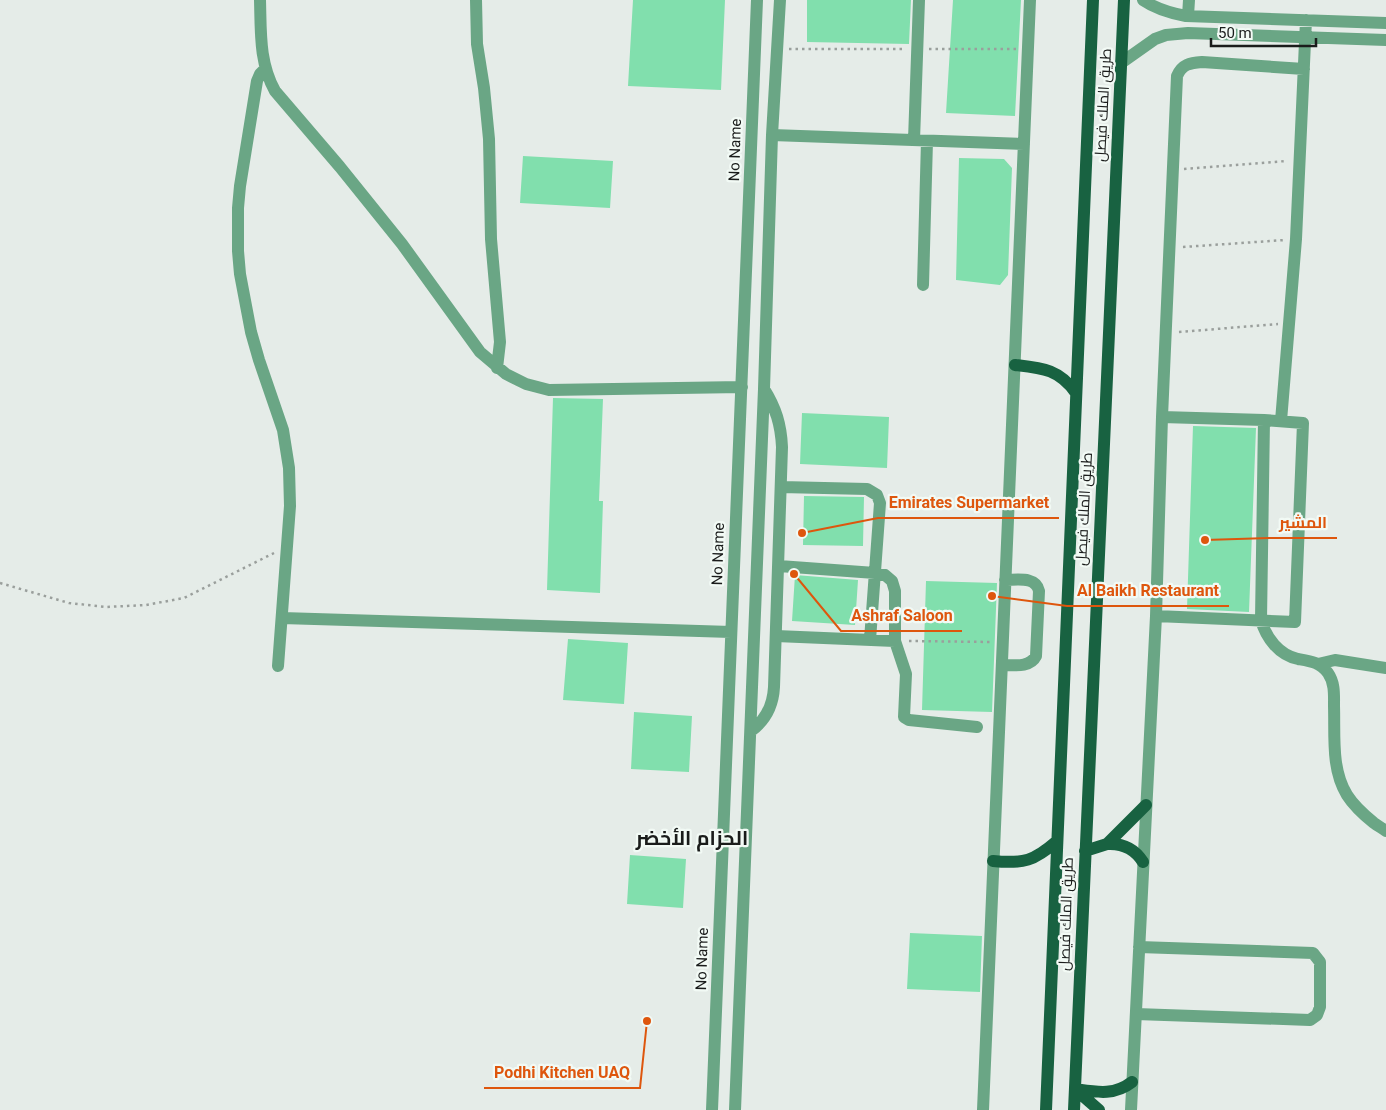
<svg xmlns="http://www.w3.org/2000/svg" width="1386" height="1110" viewBox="0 0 1386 1110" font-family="Roboto,Cairo,sans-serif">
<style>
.building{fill:#81dfad}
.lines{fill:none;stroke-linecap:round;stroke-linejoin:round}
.path{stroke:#9a9f9c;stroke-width:2.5;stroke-dasharray:2.5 4;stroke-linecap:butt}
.minor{stroke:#6aa685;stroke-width:12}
.major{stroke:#186241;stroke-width:12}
.labels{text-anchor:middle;stroke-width:4.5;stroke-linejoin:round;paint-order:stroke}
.street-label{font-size:15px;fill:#1a1c1b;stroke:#f2faf5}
.district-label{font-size:20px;font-weight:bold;fill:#1a1c1b;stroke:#f2faf5}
.leader{fill:none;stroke:#de560d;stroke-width:2}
.callout-dot{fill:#de560d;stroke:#f2faf5;stroke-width:2}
.callout-label{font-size:16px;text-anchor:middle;font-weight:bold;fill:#de560d;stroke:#f2faf5;stroke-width:4.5;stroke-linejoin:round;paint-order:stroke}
</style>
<rect width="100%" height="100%" fill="#e5ece8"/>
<path class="building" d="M633 0H725L721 90 628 86Z
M807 0H911L909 44 807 42Z
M953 0H1021L1015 116 946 113Z
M523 156 613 161 610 208 520 203Z
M959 158 1004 159 1012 168 1008 275 1000 285 956 280Z
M553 398 603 399 599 501H603L600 593 547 590Z
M802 413 889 417 887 468 800 464Z
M1193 426 1256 428 1249 612 1187 609Z
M804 496 864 497 863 546 803 545Z
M795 575 858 580 855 625 792 621Z
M926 581 997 583 992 712 922 710Z
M568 639 628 643 624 704 563 700Z
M634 712 692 716 689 772 631 769Z
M630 855 686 859 683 908 627 904Z
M910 933 982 936 980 992 907 989Z"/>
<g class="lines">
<path class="path" d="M789 49H904
M929 49H1016
M1184 169 1286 161
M1183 247 1285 240
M1179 332 1278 324
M0 583 69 603 106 607 146 605 184 598 274 553
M909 641 991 642"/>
<path class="minor" d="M260 0C261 32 259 62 275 91L340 167 402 244 480 352 506 374 526 384 549 390 742 387
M476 0 477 44 484 88 489 139 491 239 500 342 497 368
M1143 0C1156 9 1170 13 1186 16L1386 23
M1188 16 1189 0
M1121 63 1155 39 1166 35 1188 33 1386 40
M265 69 260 74 257 81 240 186 238 208V251L240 274 251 332 259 360 283 430 289 468 290 506 278 666
M772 135 1024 144
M914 140 919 0
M923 285 927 141
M1264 420 1261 620C1266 638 1279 655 1298 659 1310 661 1320 662 1328 673 1335 683 1334 695 1334 706 1335 736 1331 769 1347 795 1354 806 1364 815 1374 823 1378 826 1382 828 1386 831
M1281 421 1296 239 1306 20
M781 487 867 489 877 495 880 503 870 640
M779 566 875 573 885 575 892 581 895 591V641L906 674 904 717 909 720 977 727
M1156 616 1295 622 1303 423 1264 420 1162 417
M282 618 731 632
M776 636 895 641
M1318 664 1335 660 1386 668
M1002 665C1013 665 1030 668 1036 656L1039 591C1036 576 1017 580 1005 580
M751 731C766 720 773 706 774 687L782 447C781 425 776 408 764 389
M1136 1014 1310 1020 1317 1015 1320 1007V962L1313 953 1139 947
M712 1110 757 0
M735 1110 764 389 772 135 780 0
M983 1110 1030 0
M1131 1110 1156 616 1162 417 1177 76C1182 64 1190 63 1202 62L1304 69"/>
<path class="major" d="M1015 365C1042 368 1059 369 1076 393
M1107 844C1123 843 1135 849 1143 862
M1085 851 1107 844 1146 805
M993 861C1024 864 1034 861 1057 841
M1075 1089C1096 1092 1114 1096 1132 1082
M1075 1089 1099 1110
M1046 1110 1093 0
M1074 1110 1124 0"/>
</g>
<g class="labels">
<g class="street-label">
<text transform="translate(1103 105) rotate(-87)" y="5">طريق الملك فيصل</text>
<text transform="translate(735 150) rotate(-88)" y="5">No Name</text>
<text transform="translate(1084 509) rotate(-87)" y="5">طريق الملك فيصل</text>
<text transform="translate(718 554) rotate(-88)" y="5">No Name</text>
<text transform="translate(1066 914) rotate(-88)" y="5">طريق الملك فيصل</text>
<text transform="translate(702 959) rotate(-88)" y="5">No Name</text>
</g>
<g class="district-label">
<text x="692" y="845">الحزام الأخضر</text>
</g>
</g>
<path class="leader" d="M802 533L878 518H1059M1205 540L1269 538H1337M992 596L1067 606H1229M794 574L841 631H962M647 1021L640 1088H484"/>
<g class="callout-dot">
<circle cx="802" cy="533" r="5"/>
<circle cx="1205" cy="540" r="5"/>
<circle cx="992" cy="596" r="5"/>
<circle cx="794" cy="574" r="5"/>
<circle cx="647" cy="1021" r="5"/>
</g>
<g class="callout-label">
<text x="969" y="508">Emirates Supermarket</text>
<text x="1303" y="528">المشير</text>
<text x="1148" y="596">Al Baikh Restaurant</text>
<text x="902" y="621">Ashraf Saloon</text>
<text x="562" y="1078">Podhi Kitchen UAQ</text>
</g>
<path d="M1211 38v8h105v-8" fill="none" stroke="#1a1c1b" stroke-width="2.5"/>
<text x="1218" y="38" font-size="15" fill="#1a1c1b" stroke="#f2faf5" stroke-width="4" paint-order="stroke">50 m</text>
</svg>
